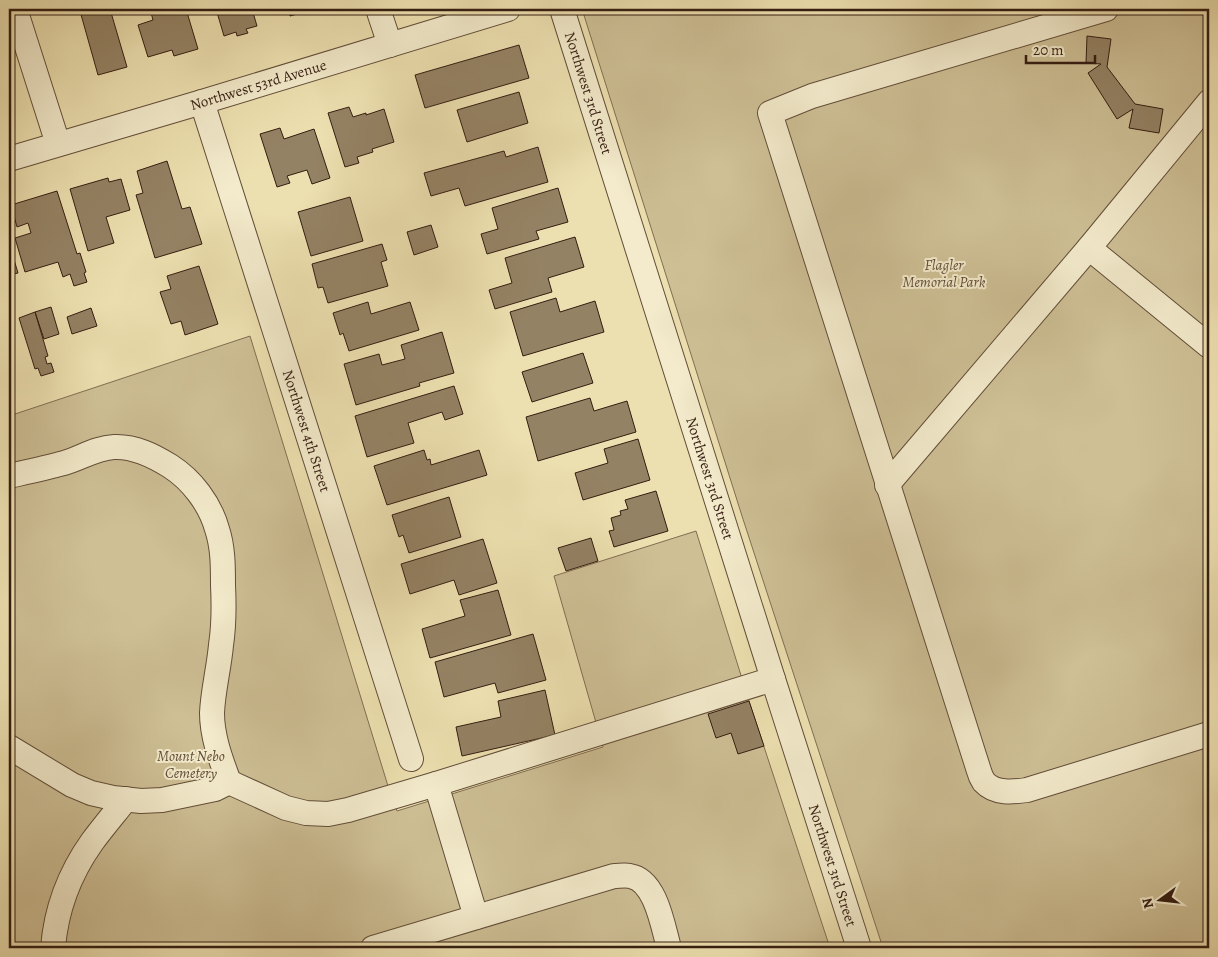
<svg xmlns="http://www.w3.org/2000/svg" width="1218" height="957" viewBox="0 0 1218 957" font-family="Alegreya,serif">
<style>
.green{fill:#cebf95;stroke:#816e53}
.building{fill:#948264;stroke:#341d11}
.lines{fill:none;stroke-linecap:round;stroke-linejoin:round}
.minor-casing{stroke:#624e39;stroke-width:26}
.minor{stroke:#f3ebcc;stroke-width:24}
.labels{text-anchor:middle;stroke-width:4;stroke-linejoin:round;paint-order:stroke}
.street-label{font-size:15px;fill:#341d11;stroke:#f3ebcc}
.park-label{font-size:15px;font-style:italic;fill:#624e39;stroke:#f3ebcc}
</style>
<rect width="100%" height="100%" fill="#ede0b0"/>
<filter id="stains"><feTurbulence type="fractalNoise" baseFrequency=".004" numOctaves="4"/><feColorMatrix values="0 0 0 0 .2 0 0 0 0 .09 0 0 0 0 .02 0 0 0 .5 -.17"/></filter>
<radialGradient id="worn" r=".72"><stop offset=".6" stop-color="#630" stop-opacity="0"/><stop offset="1" stop-color="#630" stop-opacity=".3"/></radialGradient>
<path class="green" d="M582 9H1209V948H883L742 516Z
M250 336 388 786 397 811 603 747 554 576 696 531 749 701 830 948H9V416Z"/>
<path class="building" d="M88 9H110L127 67 98 75 80 11Z
M150 9H172L173 10 178 9H186L198 49 174 56 172 50 148 57 138 25 153 20Z
M216 9H252L257 26 246 29 248 33 237 36 236 32 224 36Z
M288 9H315L290 16Z
M1087 36 1111 39 1107 67 1135 104 1163 109 1159 133 1129 128 1133 109 1117 119 1088 73 1101 64 1086 63Z
M519 45 529 78 425 108 415 75Z
M519 92 528 123 467 142 457 110Z
M349 107 353 117 366 113V115L384 109 394 142 372 149 373 152 357 157 359 163 345 167 328 113Z
M280 128 284 139 314 129 330 178 312 184 307 170 287 176 290 183 277 187 260 134Z
M538 147 548 182 465 206 459 188 431 196 424 173 504 151 506 157Z
M167 161 182 209 190 207 202 244 155 258 136 195 143 193 137 171Z
M108 178 109 182 121 179 130 210 106 217 114 243 88 251 70 189Z
M558 188 568 222 536 231 539 239 487 254 481 234 498 229 492 208Z
M57 191 77 254 80 253 86 272 84 273 87 282 74 286 70 274 63 277 58 262 25 272 15 238 31 233 28 223 17 227 11 205Z
M350 197 363 241 311 256 298 212Z
M431 225 438 247 414 255 407 232Z
M575 237 584 267 548 278 552 292 495 309 489 290 512 283 505 258Z
M9 243 18 273 9 275Z
M382 244 387 260 381 262 388 286 328 303 323 287 318 288 312 264Z
M199 266 218 324 185 335 181 321 171 324 160 292 171 289 167 276Z
M556 298 560 312 595 301 604 332 523 356 510 312Z
M368 302 371 314 410 302 419 330 349 351 343 333 340 335 333 313Z
M51 307 59 334 44 339 35 312Z
M91 308 97 326 72 334 67 317Z
M35 312 48 356 45 357 47 364 51 363 54 372 41 376 38 368 35 369 19 318Z
M442 332 454 373 419 383 420 386 356 405 344 364 379 354 382 365 405 359 401 345Z
M583 353 593 383 532 402 522 372Z
M454 386 463 414 445 420 442 412 408 423 414 443 367 457 355 416Z
M590 398 594 411 627 401 636 432 538 461 526 417Z
M638 439 650 480 583 500 575 473 608 463 604 449Z
M424 450 427 460 430 459 431 465 479 450 487 475 387 505 374 466Z
M656 491 668 531 614 547 609 531 614 530 611 518 621 515 620 511 628 509 625 500Z
M449 497 461 537 409 553 403 535 399 537 392 515Z
M591 538 598 561 566 571 558 548Z
M483 539 497 583 459 595 454 580 410 594 401 564Z
M498 590 511 635 430 658 422 629 465 616 460 600Z
M533 634 546 680 498 693 495 683 444 697 435 662Z
M545 690 555 735 462 756 456 727 501 717 498 701Z
M749 701 764 746 738 754 731 733 716 738 708 714Z"/>
<g class="lines">
<g class="minor-casing">
<g id="minor">
<path d="M15 9 58 144"/>
<path d="M378 9 390 45"/>
<path id="s1" d="M562 9 773 679 859 948"/>
<path d="M1106 9 812 96 770 113 979 771C980 775 982 779 984 782 995 794 1013 792 1027 790L1209 734"/>
<path id="s2" d="M202 102 411 759"/>
<path id="s3" d="M9 159 202 102 508 9"/>
<path d="M1089 248 1209 346"/>
<path d="M9 476C27 472 46 468 64 463 81 458 96 448 114 447 135 446 154 456 170 466 192 480 210 504 217 529 223 547 223 566 223 585 224 605 224 625 221 645 219 668 213 690 212 713 212 737 221 760 229 782L215 789 162 800 141 801 113 798 91 793 72 785 9 747"/>
<path d="M887 485 1089 248 1209 102"/>
<path d="M229 782 286 808 306 813 328 814 348 810 436 784 773 679"/>
<path d="M436 784 476 917"/>
<path d="M53 948C56 910 70 873 92 842 103 827 115 813 126 799"/>
<path d="M373 948 614 876C619 876 625 875 630 876 656 880 663 927 669 948"/>
</g>
</g>
<use href="#minor" class="minor"/>
</g>
<g class="labels">
<g class="street-label">
<text dy="5" stroke="none"><textPath href="#s3" startOffset="260">Northwest 53rd Avenue</textPath></text>
<text dy="5" stroke="none"><textPath href="#s1" startOffset="88">Northwest 3rd Street</textPath></text>
<text dy="5" stroke="none"><textPath href="#s2" startOffset="345">Northwest 4th Street</textPath></text>
<text dy="5" stroke="none"><textPath href="#s1" startOffset="492">Northwest 3rd Street</textPath></text>
<text dy="5" stroke="none"><textPath href="#s1" startOffset="898">Northwest 3rd Street</textPath></text>
</g>
<g class="park-label">
<text x="944" y="270">Flagler<tspan x="944" dy="17">Memorial Park</tspan></text>
<text x="191" y="761">Mount Nebo<tspan x="191" dy="17">Cemetery</tspan></text>
</g>
</g>
<rect width="1218" height="957" fill="none" stroke="#ede0b0" stroke-width="30"/>
<rect x="10" y="10" width="1198" height="937" fill="none" stroke="#341d11" stroke-width="2.5"/>
<rect x="15" y="15" width="1188" height="927" fill="none" stroke="#341d11"/>
<g transform="translate(1160 900) rotate(255)" stroke="#f3ebcc" stroke-width="4" paint-order="stroke">
<path d="M0-4L9 19L0 12L-9 19Z" fill="#341d11"/>
<text y="-8" font-size="14" font-weight="bold" text-anchor="middle" fill="#341d11">N</text>
</g>
<path d="M1026 55v8h69v-8" fill="none" stroke="#341d11" stroke-width="2.5"/>
<text x="1033" y="55" font-size="15" fill="#341d11" stroke="#f3ebcc" stroke-width="4" paint-order="stroke">20 m</text>
<rect width="100%" height="100%" filter="url(#stains)"/>
<rect width="100%" height="100%" fill="url(#worn)"/>
</svg>
